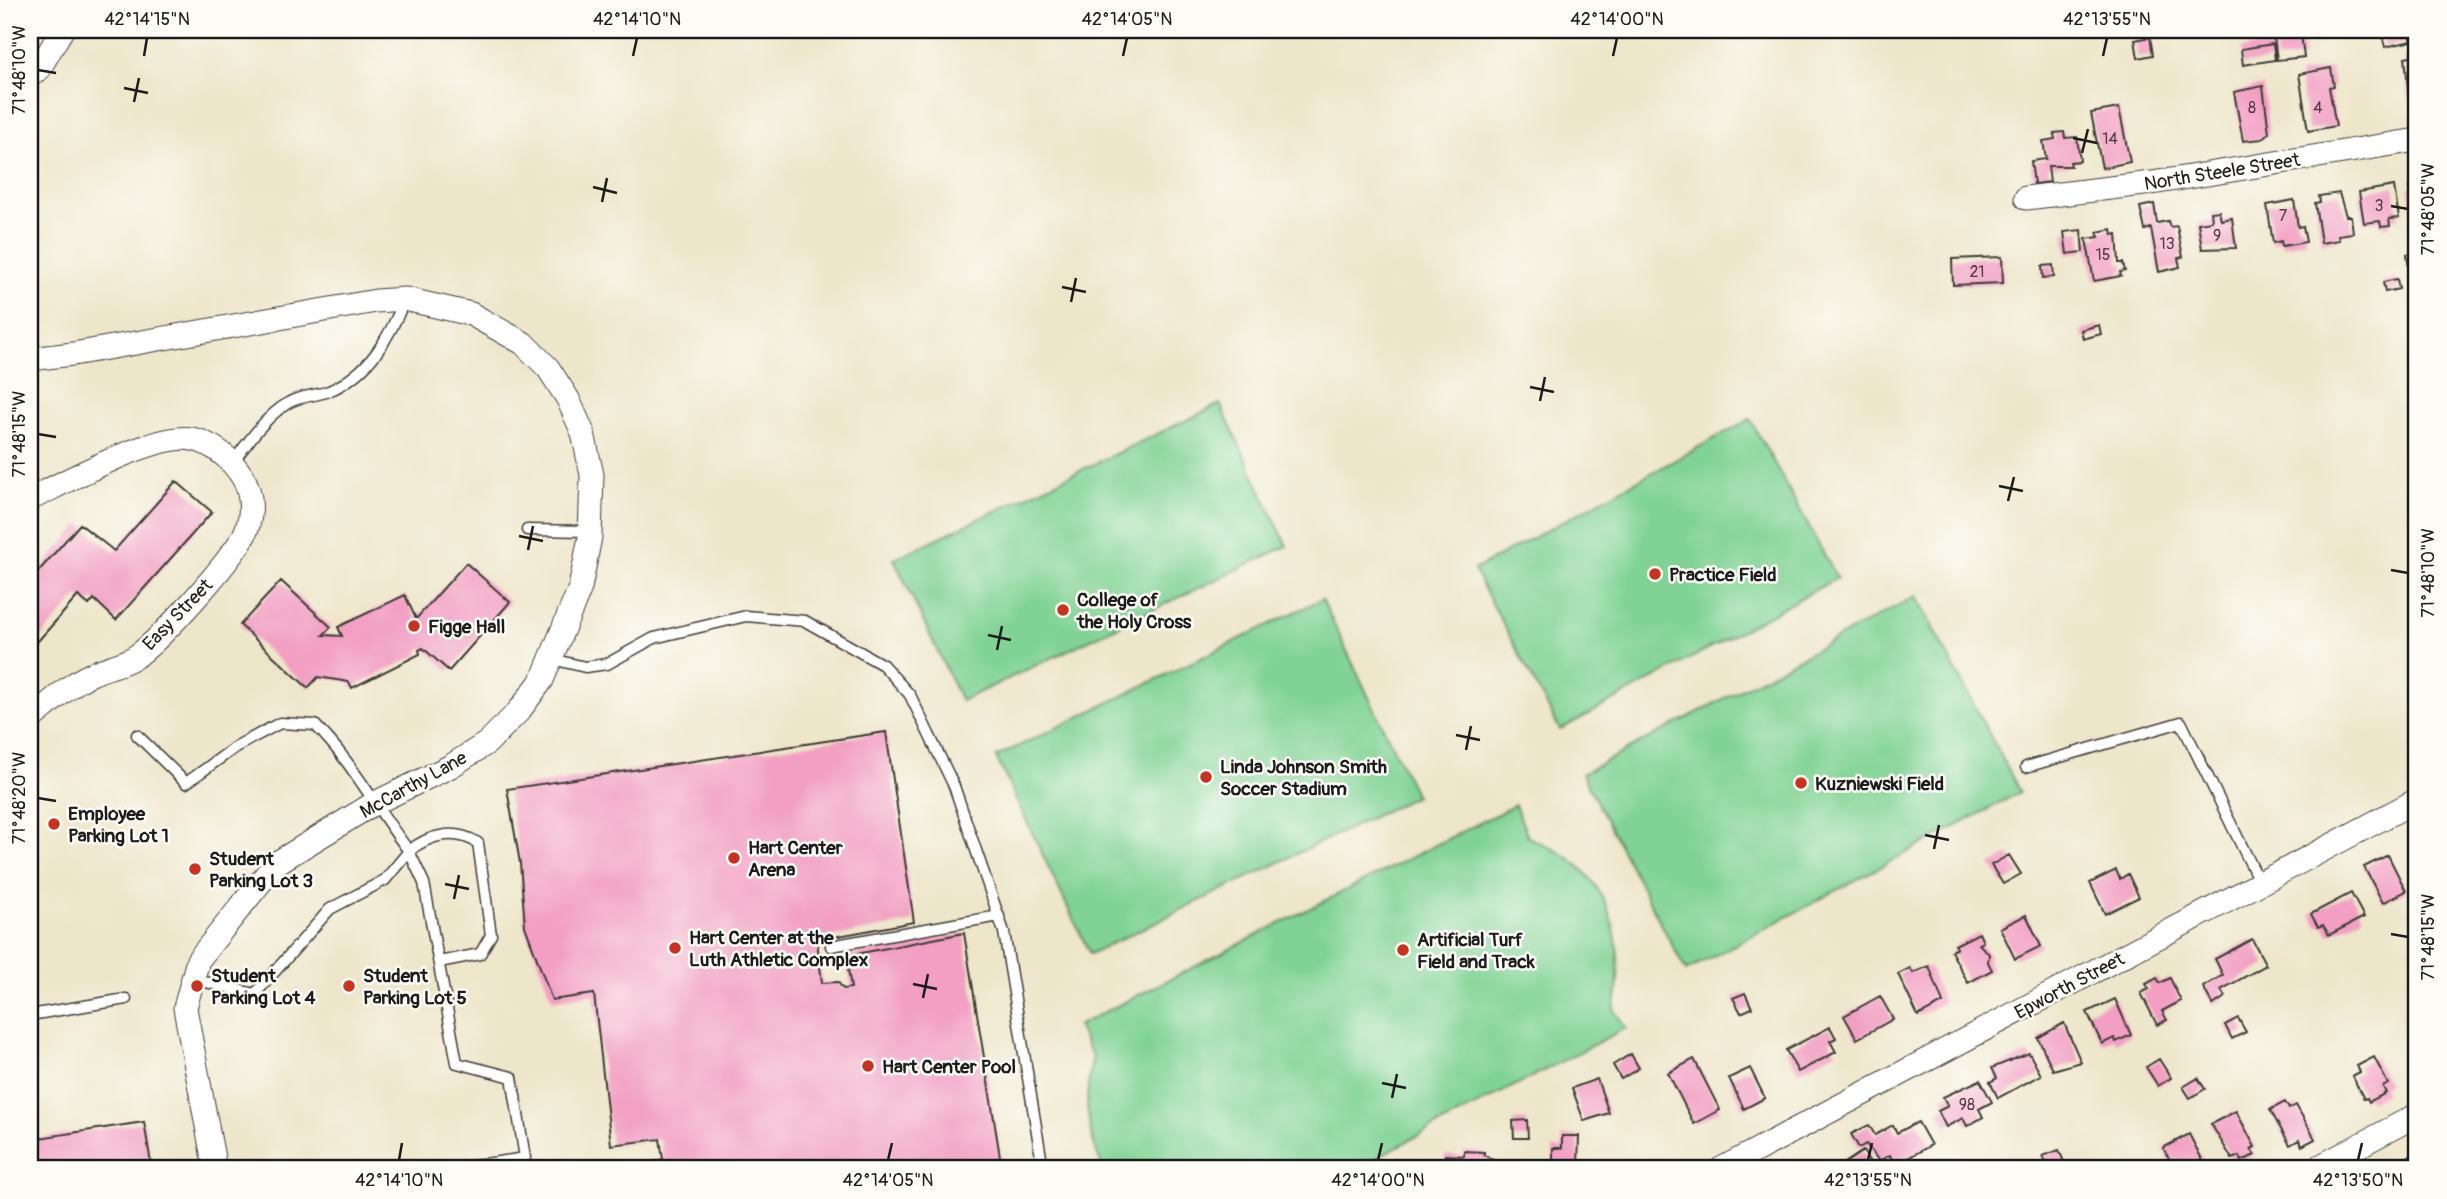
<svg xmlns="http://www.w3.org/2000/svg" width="2447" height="1199" viewBox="0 0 2447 1199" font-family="Pangolin,sans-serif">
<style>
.green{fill:#80d394;stroke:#4e7858;stroke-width:2}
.building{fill:#f29fc3}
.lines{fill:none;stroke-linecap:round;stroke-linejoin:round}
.service-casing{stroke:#3c3a36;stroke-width:13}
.minor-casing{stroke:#3c3a36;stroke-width:25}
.service{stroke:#fff;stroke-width:10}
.minor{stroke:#fff;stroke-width:23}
.ticks{fill:none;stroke:#1c1c1c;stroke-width:2.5}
.poi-dot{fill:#c8321e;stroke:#fdfcf7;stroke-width:2.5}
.labels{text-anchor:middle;stroke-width:5;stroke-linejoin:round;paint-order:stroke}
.number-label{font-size:16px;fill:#523d46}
.street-label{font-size:19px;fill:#1c1c1c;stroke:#fdfcf7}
.poi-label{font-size:19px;font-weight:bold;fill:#1c1c1c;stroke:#fdfcf7;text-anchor:start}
.neatline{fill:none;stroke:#1c1c1c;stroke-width:2.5}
.ticks-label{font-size:18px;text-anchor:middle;fill:#1c1c1c}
</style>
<rect width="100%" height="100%" fill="#fdfcf7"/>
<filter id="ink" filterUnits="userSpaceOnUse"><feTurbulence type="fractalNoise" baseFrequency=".0143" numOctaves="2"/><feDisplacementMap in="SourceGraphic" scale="14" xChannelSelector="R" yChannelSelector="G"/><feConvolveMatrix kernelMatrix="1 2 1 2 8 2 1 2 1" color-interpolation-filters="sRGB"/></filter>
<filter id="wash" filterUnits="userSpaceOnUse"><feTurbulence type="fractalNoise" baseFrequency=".00686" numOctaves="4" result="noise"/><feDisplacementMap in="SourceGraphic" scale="28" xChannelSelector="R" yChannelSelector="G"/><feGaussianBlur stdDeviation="1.57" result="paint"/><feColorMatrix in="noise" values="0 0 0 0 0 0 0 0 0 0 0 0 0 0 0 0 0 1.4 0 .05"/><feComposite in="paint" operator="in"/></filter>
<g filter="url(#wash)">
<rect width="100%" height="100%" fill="#eee6ca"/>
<path class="green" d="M1220 404 1287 546 961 701 894 559Z
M1750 419 1837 578 1560 730 1474 570Z
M1916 596 2020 792 1686 971 1582 774Z
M1322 599 1416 796 1090 954 996 757Z
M1515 805 1528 837C1546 845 1565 853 1580 867 1618 904 1624 961 1614 1010L1626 1028 1354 1169H1104C1086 1132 1083 1097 1093 1057L1077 1026Z"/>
<g id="blocks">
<path class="building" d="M2381 30H2409L2412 41 2385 47Z
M2301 34 2304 57 2277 60 2274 38Z
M2150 37 2153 55 2138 58 2135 40Z
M2273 44 2275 60 2243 65 2241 49Z
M2415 55 2417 96 2409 97 2405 57Z
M2331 68 2334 86 2329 87 2336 126 2308 131 2299 74Z
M2263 86 2269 133 2262 139 2243 141 2234 92Z
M2119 108 2130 162 2102 168 2091 113Z
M2064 132 2065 138 2077 137 2080 161 2070 162 2071 166H2048L2050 182 2034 184 2031 161 2046 159 2043 141 2055 139 2054 133Z
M2394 186 2399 218 2389 219 2390 226 2381 227 2380 221 2364 223 2359 192Z
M2417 186V214L2412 215 2409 187Z
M2339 193 2346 216H2351L2353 233 2338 235 2339 240 2321 243 2315 203 2320 202 2319 196Z
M2294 200 2298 227 2303 226 2306 242 2282 246 2281 241 2273 243 2267 205Z
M2154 204 2157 223 2168 221 2170 227 2177 226 2183 257 2178 258 2180 267 2159 272 2151 228 2145 230 2140 207Z
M2219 211 2221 220 2232 218 2236 248 2202 249 2198 223 2212 221 2211 212Z
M2112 229 2113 235 2117 234 2119 263H2123L2125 271 2120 272 2121 276 2094 281 2086 239 2099 237 2097 232Z
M2081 230 2083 252 2067 254 2064 232Z
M2417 253V281L2411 282 2407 254Z
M2002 257 2003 283 1953 285 1952 259Z
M2053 265 2054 277 2043 278 2042 266Z
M2397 279 2399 289 2385 292 2383 282Z
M2099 325 2101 334 2083 339 2081 330Z
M176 481 212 512 116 620 94 599 89 605 78 596 30 650V581L80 524 114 551Z
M466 563 510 602 449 671 423 648 419 650 420 654 352 688 349 682 318 677 308 688 240 625 281 581 331 627 323 635 342 636 338 627 405 595 416 619Z
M886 732 914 922 817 940 822 983 838 982 843 989 851 988 846 956 964 933 1002 1169H648L647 1164 663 1159 660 1139 611 1145 594 994 552 1000 525 926 520 863 507 789Z
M2009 855 2021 874 2003 884 1991 865Z
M2388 855 2406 891 2383 903 2364 867Z
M2116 870 2120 879 2128 874 2139 897 2105 914 2090 883Z
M2351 893 2364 917 2329 935 2323 925 2318 927 2311 914Z
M2026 915 2041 946 2015 959 2000 928Z
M1979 933 1983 942 1979 944 1989 954 1988 962 1992 970 1968 983 1951 951 1957 948 1955 945Z
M2252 939 2266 965 2221 990 2225 997 2213 1005 2203 987 2223 975 2215 959Z
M1929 966 1943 1003 1918 1016 1898 974 1910 968 1913 973Z
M2157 978 2160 983 2170 978 2181 1001 2162 1011 2167 1020 2157 1025 2141 993 2149 989 2146 984Z
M1745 993 1752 1008 1741 1013 1733 998Z
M1880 996 1893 1019 1857 1039 1844 1016Z
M2115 999 2131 1035 2116 1042 2114 1038 2102 1044 2087 1012Z
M2238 1018 2246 1032 2232 1039 2225 1025Z
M2064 1023 2081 1062 2053 1070 2038 1038Z
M1830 1027 1836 1038 1830 1041 1836 1052 1798 1072 1786 1050Z
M2029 1053 2041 1075 1998 1098 1990 1082 1997 1078 1992 1068Z
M1631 1054 1639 1068 1621 1079 1613 1065Z
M2374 1057 2388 1084 2383 1087 2386 1093 2369 1102 2367 1098 2364 1099 2352 1076 2360 1072 2357 1066Z
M1694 1059 1720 1110 1694 1124 1668 1073Z
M2159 1059 2171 1078 2158 1086 2146 1067Z
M1750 1068 1765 1098 1744 1109 1729 1078Z
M2198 1078 2205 1089 2190 1098 2183 1087Z
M1597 1079 1609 1113 1584 1121 1572 1088Z
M1980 1080 1992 1102 1979 1109 1983 1117 1967 1126 1963 1118 1946 1127 1938 1111 1948 1106 1943 1097Z
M2285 1102 2289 1109 2296 1105 2315 1139 2302 1146 2299 1140 2290 1145 2270 1110Z
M2236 1111 2255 1147 2251 1149 2255 1155 2242 1161 2239 1156 2232 1159 2211 1124Z
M1527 1120 1528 1138H1514L1513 1121Z
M144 1122 152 1169H30V1129L33 1139Z
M1918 1122 1931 1145 1895 1165 1890 1155 1879 1161 1866 1144 1859 1148 1851 1134 1869 1125 1875 1135 1893 1125 1897 1133Z
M2189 1134 2207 1169H2175L2163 1148Z
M1562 1136H1579L1578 1165 1553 1164V1148H1562Z
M2059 1150 2064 1162 2049 1169 2043 1156Z
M1464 1151 1484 1152V1155L1493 1160V1169H1444L1445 1155 1464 1156Z
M1863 1151 1874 1169H1845L1842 1165Z
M2417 1153V1169H2406L2401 1160Z"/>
</g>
</g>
<g filter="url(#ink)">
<use href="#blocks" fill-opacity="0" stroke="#3c3a36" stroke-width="2"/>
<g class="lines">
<g class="service-casing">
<path id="service" d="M233 462C249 441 265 417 288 403 299 396 316 396 329 391 370 373 389 338 405 299
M527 530 590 531
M552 659 585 667 607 664 654 638 746 616 805 621 883 665 910 695 954 786 1004 932 1043 1169
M137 735 186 783 237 746 280 723 315 725C352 761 377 810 409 851L385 880 330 909 255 994 193 979
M2026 767 2181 722 2260 883
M831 946 999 916
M439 962 480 954 491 935 478 843C455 829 430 834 409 851L424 883 457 1063 512 1077 525 1158 451 1169
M30 1015 126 999"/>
</g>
<g class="minor-casing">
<path id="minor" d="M30 76 39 69 62 30
M2026 198 2152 183 2417 140
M30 359 73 354 376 301 405 299 471 314 523 343 548 368 568 399 583 433 592 475 590 537 580 588 542 680 519 711 487 743 451 766 373 804 275 864 198 960 185 1008 215 1169
M30 499C66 482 156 432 192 439 213 443 231 459 242 476 254 495 253 522 241 541 222 570 165 635 138 655 124 665 109 666 94 673 70 683 50 704 30 719
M1721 1169 2417 800
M2315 1169 2417 1115"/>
</g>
<use href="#service" class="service"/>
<use href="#minor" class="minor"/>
</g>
</g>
<path class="ticks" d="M144 56 147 38M633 56 637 38M1123 56 1127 38M1613 56 1617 38M2103 56 2107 38M38 70 56 73M124 88 148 93M134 102 139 78M2073 138 2097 143M2082 153 2088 129M593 187 617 193M602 202 607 178M2391 206 2408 209M1062 287 1086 292M1071 302 1076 278M1530 387 1554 392M1540 401 1545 377M38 434 56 437M1999 486 2023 491M2008 501 2014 477M519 536 543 541M528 550 533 526M2391 570 2408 573M988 635 1011 640M997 650 1002 626M1456 735 1480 740M1466 750 1471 726M38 798 56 801M1925 835 1949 840M1934 849 1939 825M445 884 469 889M454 899 459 875M2391 934 2408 937M913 984 937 989M923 998 928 974M1382 1083 1406 1088M1392 1098 1397 1074M399 1160 402 1143M888 1160 892 1143M1378 1160 1382 1143M1868 1160 1872 1143M2358 1160 2362 1143"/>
<g class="poi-dot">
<circle cx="1655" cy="574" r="7"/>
<circle cx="1063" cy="610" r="7"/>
<circle cx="414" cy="626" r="7"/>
<circle cx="1206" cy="777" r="7"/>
<circle cx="1801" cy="783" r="7"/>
<circle cx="54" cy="824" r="7"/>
<circle cx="734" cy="858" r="7"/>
<circle cx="195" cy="869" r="7"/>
<circle cx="675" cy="948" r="7"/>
<circle cx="1403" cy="950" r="7"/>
<circle cx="197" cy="986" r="7"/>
<circle cx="349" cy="986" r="7"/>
<circle cx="868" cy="1066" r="7"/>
</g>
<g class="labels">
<g class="number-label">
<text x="2252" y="113">8</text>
<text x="2318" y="113">4</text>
<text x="2110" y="144">14</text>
<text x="2379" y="211">3</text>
<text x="2283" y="221">7</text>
<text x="2217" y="241">9</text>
<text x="2167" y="249">13</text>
<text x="2103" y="260">15</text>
<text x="1977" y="277">21</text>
<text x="1967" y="1110">98</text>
</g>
<g class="street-label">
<text transform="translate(2222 171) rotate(-9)" y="7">North Steele Street</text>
<text transform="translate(177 614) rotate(-46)" y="7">Easy Street</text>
<text transform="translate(413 784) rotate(-29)" y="7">McCarthy Lane</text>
<text transform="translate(2069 985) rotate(-28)" y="7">Epworth Street</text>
</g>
<g class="poi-label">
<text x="1669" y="581">Practice Field</text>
<text x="1077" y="606">College of<tspan x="1077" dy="22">the Holy Cross</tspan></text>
<text x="428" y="633">Figge Hall</text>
<text x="1220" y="773">Linda Johnson Smith<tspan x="1220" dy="22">Soccer Stadium</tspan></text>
<text x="1815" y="790">Kuzniewski Field</text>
<text x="68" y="820">Employee<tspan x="68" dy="22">Parking Lot 1</tspan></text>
<text x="748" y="854">Hart Center<tspan x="748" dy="22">Arena</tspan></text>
<text x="209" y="865">Student<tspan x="209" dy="22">Parking Lot 3</tspan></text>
<text x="689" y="944">Hart Center at the<tspan x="689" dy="22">Luth Athletic Complex</tspan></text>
<text x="1417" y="946">Artificial Turf<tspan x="1417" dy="22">Field and Track</tspan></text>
<text x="211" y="982">Student<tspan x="211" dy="22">Parking Lot 4</tspan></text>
<text x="363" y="982">Student<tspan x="363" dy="22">Parking Lot 5</tspan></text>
<text x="882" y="1073">Hart Center Pool</text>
</g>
</g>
<rect width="2447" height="1199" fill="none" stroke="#fdfcf7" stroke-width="77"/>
<rect x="38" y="38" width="2370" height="1122" class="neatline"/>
<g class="ticks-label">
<text x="147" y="25">42°14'15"N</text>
<text x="637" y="25">42°14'10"N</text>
<text x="1127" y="25">42°14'05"N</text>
<text x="1617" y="25">42°14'00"N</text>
<text x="2107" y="25">42°13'55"N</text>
<text transform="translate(19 70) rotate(-90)" y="6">71°48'10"W</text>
<text transform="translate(2428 209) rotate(-90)" y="6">71°48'05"W</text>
<text transform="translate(19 434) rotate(-90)" y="6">71°48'15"W</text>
<text transform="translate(2428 573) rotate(-90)" y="6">71°48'10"W</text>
<text transform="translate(19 798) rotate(-90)" y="6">71°48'20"W</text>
<text transform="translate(2428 937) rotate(-90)" y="6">71°48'15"W</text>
<text x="399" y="1186">42°14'10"N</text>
<text x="888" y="1186">42°14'05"N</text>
<text x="1378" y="1186">42°14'00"N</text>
<text x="1868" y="1186">42°13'55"N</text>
<text x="2358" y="1186">42°13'50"N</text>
</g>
</svg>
